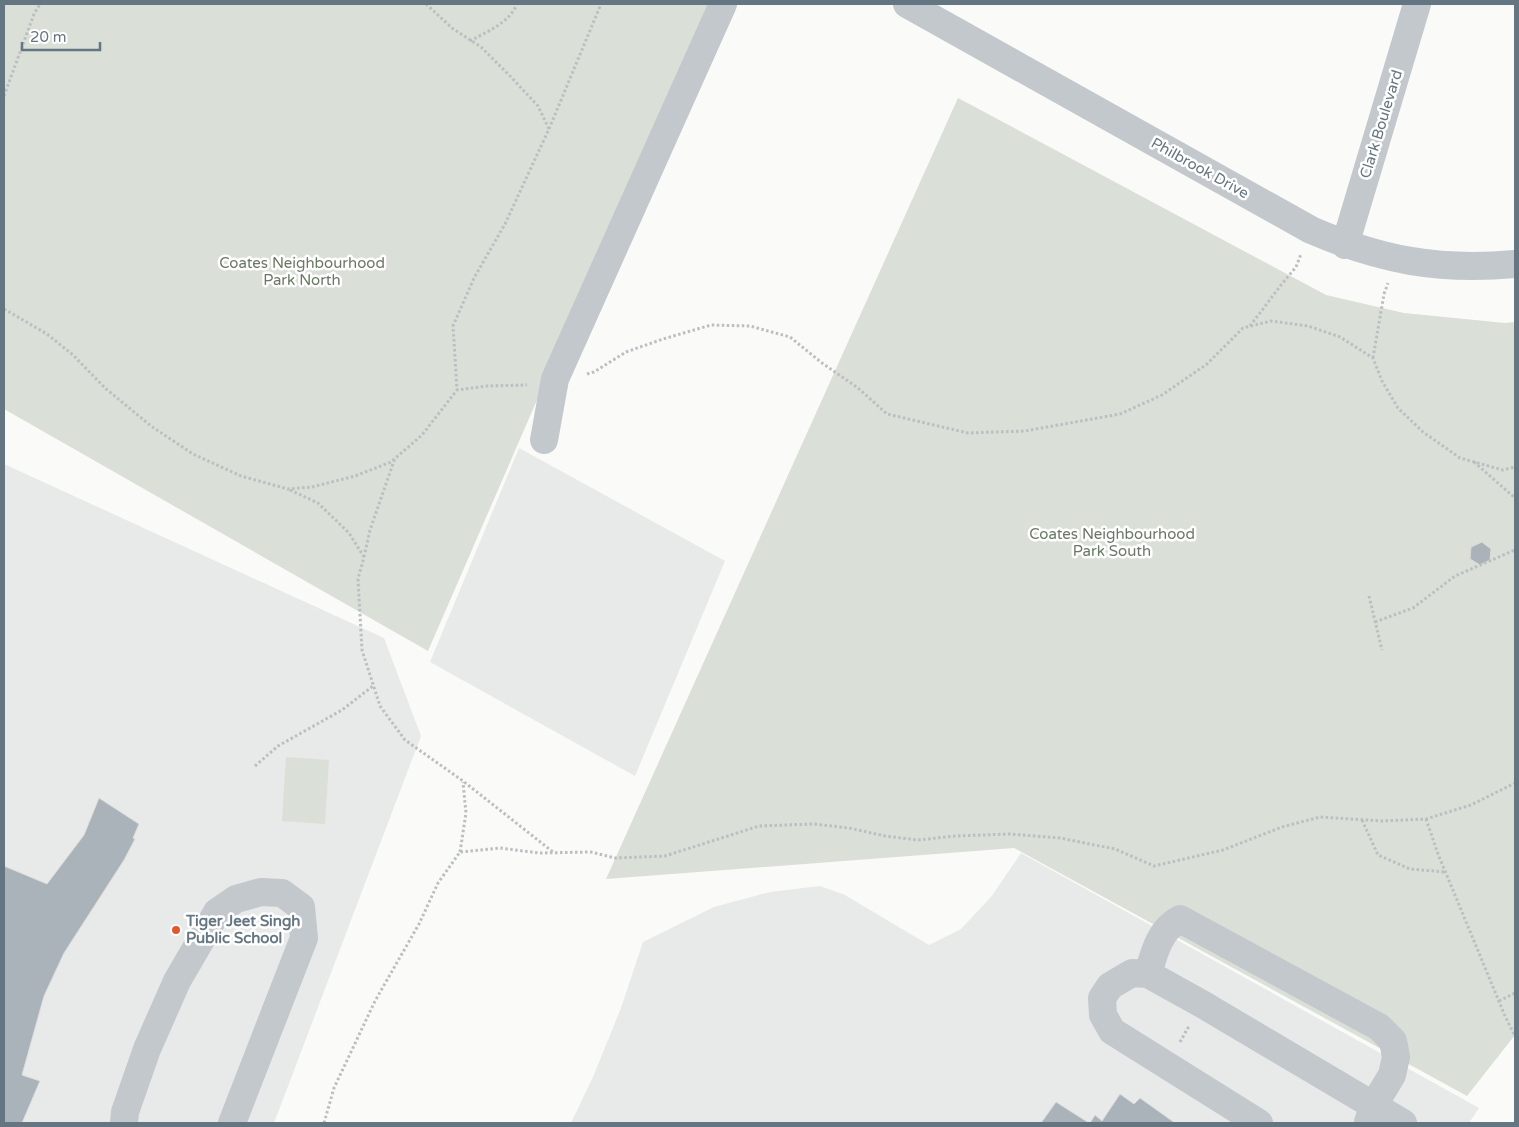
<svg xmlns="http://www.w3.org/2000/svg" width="1519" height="1127" viewBox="0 0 1519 1127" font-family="'Varela Round',sans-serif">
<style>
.built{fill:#e8e9e9}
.green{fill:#dadfd7}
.building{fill:#aab3b9;stroke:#dcdcda}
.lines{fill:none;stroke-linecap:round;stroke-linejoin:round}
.path{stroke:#bbbfc2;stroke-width:3;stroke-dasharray:2.5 2.5;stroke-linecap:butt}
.minor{stroke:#c3c8cc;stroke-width:28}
.poi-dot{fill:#e4572e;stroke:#fff;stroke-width:2}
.labels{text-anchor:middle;stroke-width:5;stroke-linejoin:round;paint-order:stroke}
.street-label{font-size:15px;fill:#657683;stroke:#fff}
.park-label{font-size:15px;fill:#687a64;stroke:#fff}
.poi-label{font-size:15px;font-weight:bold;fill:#657683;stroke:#fff;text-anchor:start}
</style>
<rect width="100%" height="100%" fill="#fafaf8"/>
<path class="built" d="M519 448 725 561 635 776 430 662Z
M4 464 384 638 421 736 274 1123H4Z
M1021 853 1479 1108 1469 1123H571L593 1077 621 1008 643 942 714 907 770 892 820 886 845 895 929 945 961 929 991 897Z"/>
<path class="green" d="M4 4H709L428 651 4 409Z
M958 98 1326 295 1404 313 1505 323 1515 322V1035L1467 1096 1014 848 606 879Z
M286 757 329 760 325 824 282 821Z"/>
<path class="building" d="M1482 542 1491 549 1490 560 1480 565 1470 559 1471 547Z
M99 798 139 824 133 838 135 839 124 860 64 953 44 996 22 1075 40 1081 22 1123H4V866L47 884 84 835Z
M1120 1094 1134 1104 1140 1098 1175 1123H1090L1095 1115 1102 1121Z
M1056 1102 1089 1123H1041Z"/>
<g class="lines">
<path class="path" d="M426 4 452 28 481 47 511 77 538 106 549 129 505 224 474 278 453 326 457 390
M470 41C488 31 509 23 517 4
M4 96 34 14 40 4
M549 129 601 4
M4 309 47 334 73 355 105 388 151 426 193 454 241 476 288 489 312 487 355 476 391 462 422 435 457 390 487 386 527 385
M1250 326 1281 285 1296 267 1301 254
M1373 358 1384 294 1388 283
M587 374 594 372 626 352 663 339 711 325 750 326 790 337 822 363 858 388 887 414 968 433 1025 431 1120 414 1162 395 1207 364 1243 328 1271 321 1308 326 1340 337 1373 358 1382 381 1398 408 1423 432 1460 458 1503 470 1515 467
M1474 462 1515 498
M290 490 318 503 349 533 364 557 358 579 362 650 380 706 405 740 463 781 553 852
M364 557 370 530 395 458
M1369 596 1382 650
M1375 622 1413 608 1455 576 1515 550
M255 766 278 746 342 710 373 686
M1426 819 1438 854 1505 1016 1515 1036
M1362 820 1378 855 1410 869 1445 872
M460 852 466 813 463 782
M1499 1001 1515 993
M1180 1042 1189 1026
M324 1123 334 1088 375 1001 419 924 438 883 460 852 500 848 539 853 591 852 615 858 665 856 759 826 814 824 849 828 885 836 918 840 955 836 1010 834 1060 838 1115 849 1154 866 1223 850 1282 827 1320 817 1382 821 1426 819 1471 805 1515 783"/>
<path class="minor" d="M907 4 1311 230C1381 260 1438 271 1515 264
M1345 245 1417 4
M544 440 555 379 723 4
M1148 974C1154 953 1160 929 1180 919L1379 1027 1393 1041 1396 1057 1392 1075 1374 1105 1368 1122
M124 1123 125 1112 147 1049 177 981 217 912 236 899 261 892 282 893 301 907 304 938 232 1123
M1259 1123 1112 1031 1103 1015 1102 998 1110 986 1132 973 1148 974 1202 1004 1403 1123"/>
</g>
<circle class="poi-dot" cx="176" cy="930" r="5"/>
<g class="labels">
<g class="street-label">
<text transform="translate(1381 124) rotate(-73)" y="5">Clark Boulevard</text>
<text transform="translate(1200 168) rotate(29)" y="5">Philbrook Drive</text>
</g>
<g class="park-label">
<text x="302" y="268">Coates Neighbourhood<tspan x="302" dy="17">Park North</tspan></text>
<text x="1112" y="539">Coates Neighbourhood<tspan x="1112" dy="17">Park South</tspan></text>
</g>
<g class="poi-label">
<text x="186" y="926">Tiger Jeet Singh<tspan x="186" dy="17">Public School</tspan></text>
</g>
</g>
<rect width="1519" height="1127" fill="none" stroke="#657683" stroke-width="10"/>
<path d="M22 42v8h78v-8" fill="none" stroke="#657683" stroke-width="2.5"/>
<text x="30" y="42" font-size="15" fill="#657683" stroke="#ffffff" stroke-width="4" paint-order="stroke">20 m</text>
</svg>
